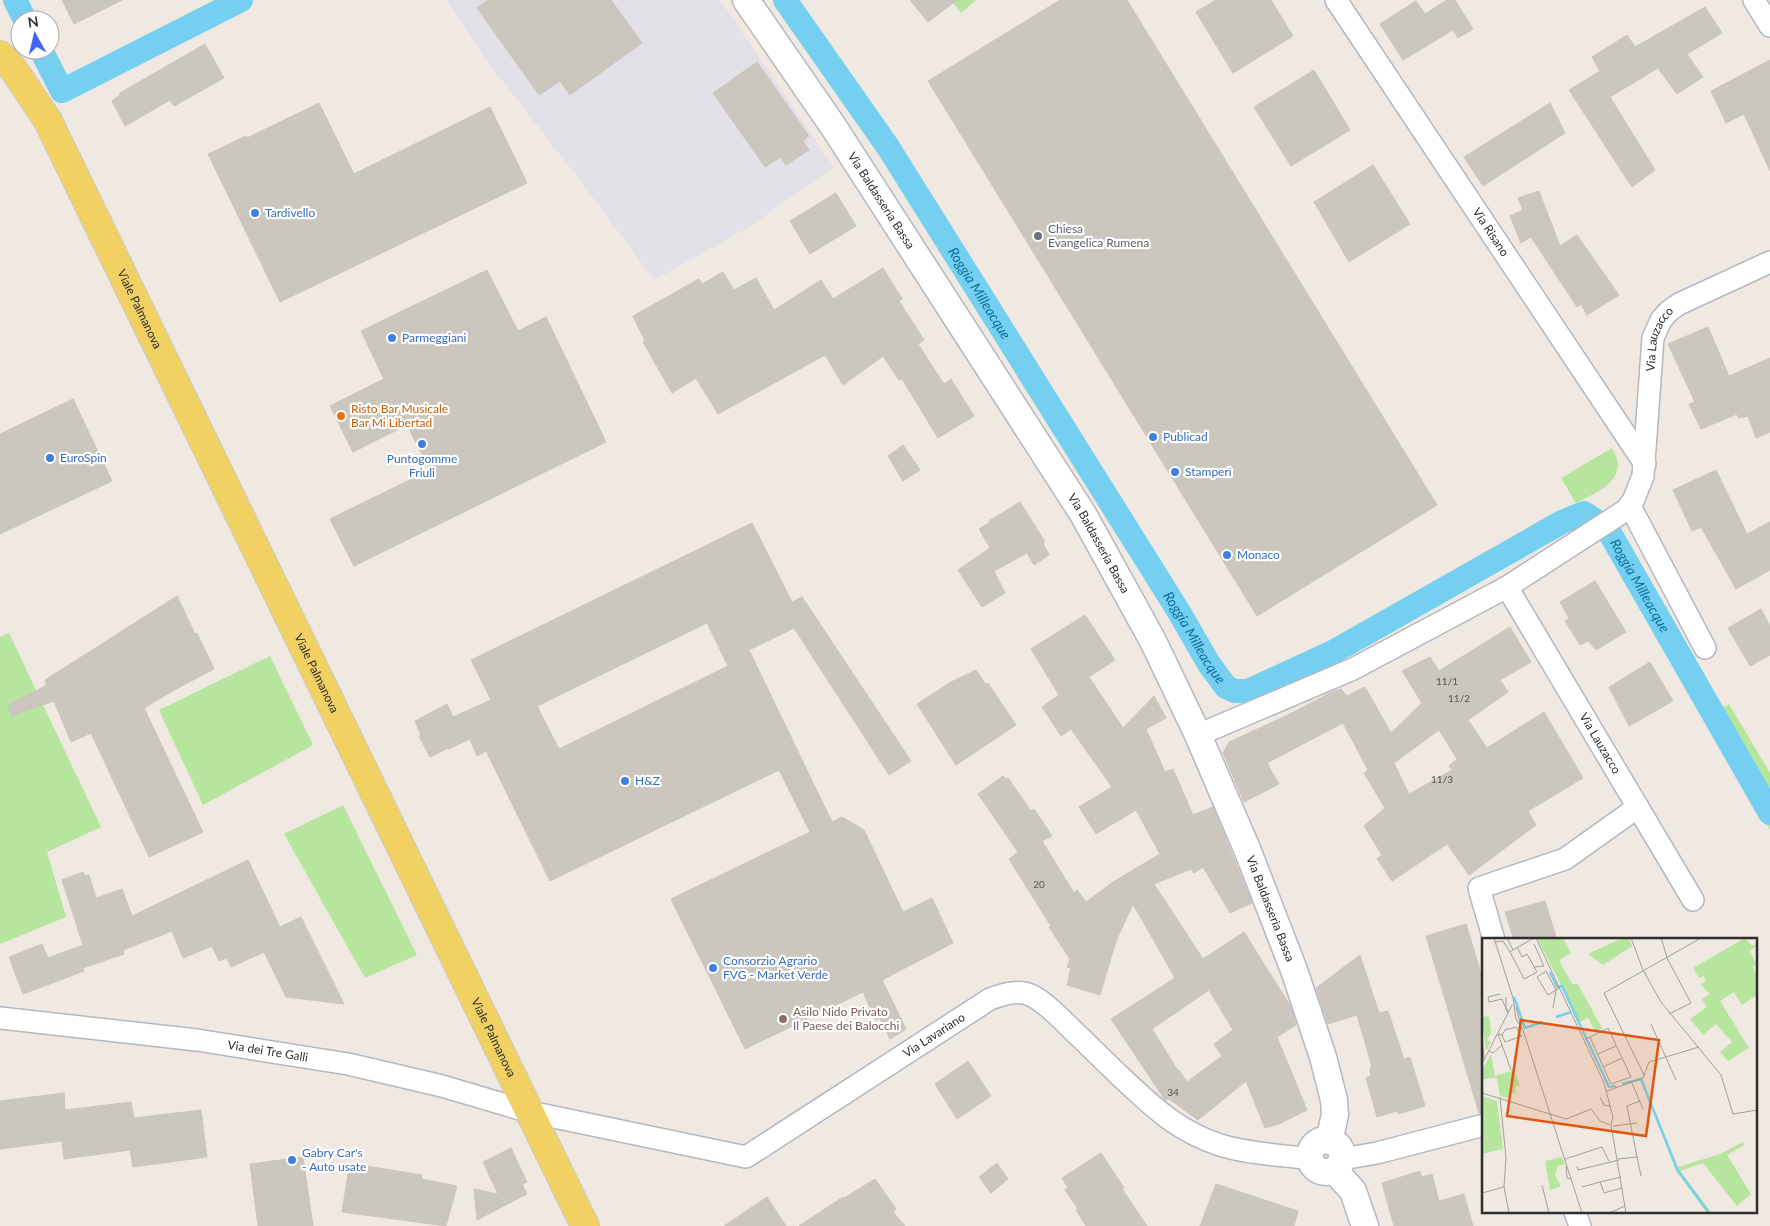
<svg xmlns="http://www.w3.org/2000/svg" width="1770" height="1226" viewBox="0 0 1770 1226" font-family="Lato,sans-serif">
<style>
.industrial{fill:#e3e1e8}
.green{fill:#b6e59e}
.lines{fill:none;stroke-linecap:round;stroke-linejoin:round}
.canal{stroke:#75cff0;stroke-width:24}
.building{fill:#cbc7bf;stroke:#cbc5ba;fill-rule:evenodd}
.minor-casing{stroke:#b4b7c1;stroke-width:24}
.tertiary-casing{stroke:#b4b7c1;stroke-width:29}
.primary-casing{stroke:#c9c9c9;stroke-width:30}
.minor{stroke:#fff;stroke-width:21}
.tertiary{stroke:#fff;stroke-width:26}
.primary{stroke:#f2d163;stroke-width:28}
.shop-dot{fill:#3f7fe0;stroke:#fff;stroke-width:2}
.worship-dot{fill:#6b7280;stroke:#fff;stroke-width:2}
.food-dot{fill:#e8710a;stroke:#fff;stroke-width:2}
.education-dot{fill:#8d6e63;stroke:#fff;stroke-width:2}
.labels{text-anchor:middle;stroke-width:4.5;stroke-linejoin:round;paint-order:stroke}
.number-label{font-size:10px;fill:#555452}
.street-label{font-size:12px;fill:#2e2e2e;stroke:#fff}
.shop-label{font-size:12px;fill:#366cbe;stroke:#fff;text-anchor:start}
.worship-label{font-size:12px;fill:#5b616d;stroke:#fff;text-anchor:start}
.food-label{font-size:12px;fill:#c56008;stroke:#fff;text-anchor:start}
.education-label{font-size:12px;fill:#785e54;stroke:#fff;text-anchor:start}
.water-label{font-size:14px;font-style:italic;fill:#0d6fa3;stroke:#fff}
.inset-river{fill:none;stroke:#75cff0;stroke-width:2.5}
.inset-road{fill:none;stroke:#a29e99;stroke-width:1}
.view{fill:#df570e;fill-opacity:0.15;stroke:#df570e;stroke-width:2.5}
.inset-edge{fill:none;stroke:#2e2e2e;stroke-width:2.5}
</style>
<rect width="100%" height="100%" fill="#efe9e1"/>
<path class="industrial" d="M446 0H720L834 167 749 227 654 280 582 183 486 60Z"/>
<path class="green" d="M951 0H976L961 13Z
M1612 448C1631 479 1599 491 1576 503L1561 478Z
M9 633 101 827 47 852 66 917 0 944V637Z
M270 656 313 745 203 805 159 710Z
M1729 704 1770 773V830L1706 717Z
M343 805 417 955 365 978 284 834Z"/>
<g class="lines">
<g class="canal">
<path d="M15 0 25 20"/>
<path id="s1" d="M785 0 888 147 1179 612 1209 664 1226 687 1235 691H1248L1333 652 1562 522 1584 513 1607 528 1770 813"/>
<path d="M41 50 62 91 241 0"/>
</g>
</g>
<path class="building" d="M62 0H122L74 24Z
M488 0H611L642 43 570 95 560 81 539 95 477 8Z
M910 0H957L928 22Z
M1060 0H1127L1437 505 1257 616 928 81Z
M1216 0H1271L1293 36 1233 73 1196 12Z
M1447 0H1455L1473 29 1458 38 1453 30 1403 60 1380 24 1416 1 1425 14Z
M1705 7 1722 33 1687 54 1703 77 1677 94 1658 68 1610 97 1655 170 1632 187 1569 90 1600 71 1592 57 1627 35 1635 47Z
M205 44 224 78 174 106 170 100 125 126 112 101 120 95V93Z
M1770 60V171L1744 114 1726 123 1711 91Z
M757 62 809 136 803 141 809 150 786 165 781 157 765 167 713 93Z
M1314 70 1350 130 1291 166 1254 107Z
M319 103 354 174 490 107 527 183 280 302 208 154 246 136 247 138Z
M1550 103 1565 133 1483 186 1464 157Z
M1373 165 1410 224 1349 262 1314 202Z
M1539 191 1560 246 1577 235 1619 295 1587 315 1581 304 1577 307 1531 237 1521 243 1510 216 1523 210 1518 198Z
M836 193 856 226 810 254 790 221Z
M883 268 902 299 899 301 924 340 918 344 944 384 951 379 974 416 938 438 902 379 899 380 883 356 843 385 825 355 718 414 696 378 672 393 643 342 645 341 633 316 699 279 702 284 723 272 734 290 756 278 774 310 821 280 833 299Z
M487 270 518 331 546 317 606 442 354 566 330 519 430 470 407 425 353 452 330 406 384 379 361 331Z
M1708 327 1729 376 1770 358V432L1756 438 1748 416 1738 418 1737 414 1701 429 1689 404 1695 402 1668 344Z
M73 399 112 481 0 534V434Z
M903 445 920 470 903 481 888 456Z
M1716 470 1747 534 1770 522V570L1736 589 1701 527 1692 531 1673 490Z
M1020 502 1045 542 1043 543 1049 555 1034 565 1027 553 994 571 1005 593 982 607 958 570 990 548 979 529 990 522 989 521Z
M752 523 792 602 802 597 911 761 889 775 794 628 749 650 832 822 842 817 864 830 903 912 932 898 953 943 882 980 906 1029 890 1039 880 1018 876 1020 863 992 745 1049 671 899 810 832 779 770 550 881 486 751 477 756 470 739 449 749 448 748 430 757 419 736 421 735 415 721 447 704 453 717 491 700 471 660ZM707 623 728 666 559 749 537 706Z
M1595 581 1626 632 1596 650 1588 641 1580 645 1565 621 1569 618 1560 602Z
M177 596 195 634 197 633 214 669 176 689 144 708 203 832 149 857 91 733 71 742 54 701 12 716 8 705 47 685 45 680Z
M1761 609 1770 626V655L1750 666 1728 628Z
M1085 615 1115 660 1089 677 1123 728 1154 696 1166 718 1146 729 1165 772 1173 769 1193 815 1213 807 1252 903 1230 913 1203 867 1194 873 1191 869 1154 884 1203 959 1244 932 1291 1007 1296 1025 1277 1037 1307 1110 1279 1124 1265 1128 1246 1081 1198 1120 1169 1099 1165 1100 1111 1019 1175 978 1133 904 1116 941 1100 995 1067 985 1071 968 1067 967 1070 959 1049 927 1051 926 1009 859 1018 852 978 794 1003 776 1006 779 1008 778 1031 811 1034 809 1052 836 1042 841 1074 893 1077 890 1086 902 1113 882 1160 854 1136 810 1096 834 1079 807 1112 787 1071 729 1061 736 1042 707 1059 695 1031 649ZM1209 990 1233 1030 1214 1044 1222 1056 1187 1082 1179 1070 1178 1071 1152 1029Z
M1510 627 1531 662 1500 680 1508 692 1468 720 1487 748 1544 712 1583 778 1528 811 1536 825 1469 875 1447 844 1392 881 1377 859 1382 855 1364 826 1385 808 1364 773 1368 770 1343 723 1267 763 1279 784 1244 802 1223 753 1229 742 1288 715 1330 693 1341 689 1347 696 1365 687 1391 733 1422 703 1402 671 1430 657 1439 671ZM1439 730 1457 759 1449 766 1452 770 1409 794 1394 763Z
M1650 662 1673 701 1629 726 1609 687Z
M976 670 986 685 988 683 1016 725 956 765 917 704 951 682Z
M248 860 280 927 301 917 344 1004 286 997 264 952 231 967 227 958 219 961 212 946 183 958 172 931 123 950 124 954 83 968 84 971 23 994 9 957 42 944 48 958 83 945 62 880 83 872 85 876 89 875 96 898 122 889 132 916Z
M1545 901 1557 940H1514L1505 912Z
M1466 924 1484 983V1113H1479L1426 936Z
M1360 955 1379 1013 1388 1011 1404 1059 1410 1057 1425 1106 1399 1114 1397 1111 1377 1117 1366 1078 1371 1076 1370 1068 1372 1067 1357 1015 1328 1024 1316 988Z
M968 1061 991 1096 957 1119 935 1084Z
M64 1093 65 1110 131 1102 134 1118 201 1110 207 1157 133 1167 130 1150 64 1159 62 1141 0 1149V1101Z
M511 1148 527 1182 522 1184 527 1194 477 1220 474 1189 498 1194 483 1162Z
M1101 1153 1124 1188 1122 1189 1147 1226H1086L1076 1210 1078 1209 1065 1190 1068 1188 1062 1178Z
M303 1157 313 1226H258L250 1164Z
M997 1163 1008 1179 991 1193 979 1177Z
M354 1164 422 1175 421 1179 457 1186 446 1226 342 1212 349 1168H353Z
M1420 1171 1422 1177 1432 1174 1439 1201 1464 1194 1473 1226H1394L1382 1183Z
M875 1179 896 1209 893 1212 905 1226H799L843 1197 844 1198Z
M1216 1184 1298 1211 1294 1226H1200Z
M767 1197 786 1226H724Z"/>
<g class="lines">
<g class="minor-casing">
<g id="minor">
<path id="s2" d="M1336 0 1645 464"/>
<path d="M1754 0 1770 26"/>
<path d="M1630 506 1705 648"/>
<path id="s3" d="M1507 587 1693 900"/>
<path id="s4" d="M1198 735 1353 669 1507 587 1626 510 1633 501 1643 476 1653 338 1661 320 1669 311 1679 304 1770 262"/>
<path d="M1494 940 1479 888 1565 859 1638 807"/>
<path id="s5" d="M0 1018 197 1040 348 1064 442 1086 530 1112 746 1157 990 999C1021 987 1031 991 1055 1013 1077 1034 1099 1056 1121 1077 1153 1107 1177 1131 1220 1145 1249 1154 1281 1155 1311 1159"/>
<path d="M1342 1159 1377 1153 1484 1125"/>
<path d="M1575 1212 1580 1226"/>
</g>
</g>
<g class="tertiary-casing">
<g id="tertiary">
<path id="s6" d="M746 0 833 126 1083 514 1153 641 1198 735 1247 849 1294 970 1323 1057 1334 1100 1335 1115 1329 1141"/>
<circle cx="1326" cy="1156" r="16"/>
<path d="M1334 1170 1353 1191 1365 1226"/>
</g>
</g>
<g class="primary-casing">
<g id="primary">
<path id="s7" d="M0 55 14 70 48 121 585 1226"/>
</g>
</g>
<use href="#minor" class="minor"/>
<use href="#tertiary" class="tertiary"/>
<use href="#primary" class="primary"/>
</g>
<g class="shop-dot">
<circle cx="255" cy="213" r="5"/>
<circle cx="392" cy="338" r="5"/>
<circle cx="1153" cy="437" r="5"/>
<circle cx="422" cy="444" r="5"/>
<circle cx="50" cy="458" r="5"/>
<circle cx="1175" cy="472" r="5"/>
<circle cx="1227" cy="555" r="5"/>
<circle cx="625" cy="781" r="5"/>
<circle cx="713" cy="968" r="5"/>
<circle cx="292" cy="1160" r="5"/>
</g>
<circle class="worship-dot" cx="1038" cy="236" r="5"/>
<circle class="food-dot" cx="341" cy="416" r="5"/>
<circle class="education-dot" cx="783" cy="1019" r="5"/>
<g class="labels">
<g class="number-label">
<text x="1447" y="685">11/1</text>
<text x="1459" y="702">11/2</text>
<text x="1442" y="783">11/3</text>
<text x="1039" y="888">20</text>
<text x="1173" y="1096">34</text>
</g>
<g class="street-label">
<text dy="4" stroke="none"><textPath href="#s6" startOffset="242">Via Baldasseria Bassa</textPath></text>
<text dy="4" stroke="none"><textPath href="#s2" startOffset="279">Via Risano</textPath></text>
<text dy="4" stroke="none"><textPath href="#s7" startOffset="291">Viale Palmanova</textPath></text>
<text dy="4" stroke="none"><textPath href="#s4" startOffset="662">Via Lauzacco</textPath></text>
<text dy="4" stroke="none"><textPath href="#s6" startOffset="648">Via Baldasseria Bassa</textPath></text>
<text dy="4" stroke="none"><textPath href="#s7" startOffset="696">Viale Palmanova</textPath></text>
<text dy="4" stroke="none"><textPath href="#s3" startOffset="182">Via Lauzacco</textPath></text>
<text dy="4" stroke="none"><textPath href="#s6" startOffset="1052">Via Baldasseria Bassa</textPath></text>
<text dy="4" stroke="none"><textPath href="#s5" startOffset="984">Via Lavariano</textPath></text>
<text dy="4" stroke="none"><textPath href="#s7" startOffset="1101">Viale Palmanova</textPath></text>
<text dy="4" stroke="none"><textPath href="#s5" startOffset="270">Via dei Tre Galli</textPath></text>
</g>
<g class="shop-label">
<text x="265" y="217">Tardivello</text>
<text x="402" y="342">Parmeggiani</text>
<text x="1163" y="441">Publicad</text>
<text x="60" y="462">EuroSpin</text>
<text x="422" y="463" text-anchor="middle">Puntogomme<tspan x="422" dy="14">Friuli</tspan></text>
<text x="1185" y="476">Stamperì</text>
<text x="1237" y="559">Monaco</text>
<text x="635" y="785">H&amp;Z</text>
<text x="723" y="965">Consorzio Agrario<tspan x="723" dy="14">FVG - Market Verde</tspan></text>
<text x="302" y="1157">Gabry Car's<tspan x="302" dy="14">- Auto usate</tspan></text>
</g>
<g class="worship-label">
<text x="1048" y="233">Chiesa<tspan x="1048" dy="14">Evangelica Rumena</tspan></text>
</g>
<g class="food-label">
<text x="351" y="413">Risto Bar Musicale<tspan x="351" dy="14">Bar Mi Libertad</tspan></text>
</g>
<g class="education-label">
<text x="793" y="1016">Asilo Nido Privato<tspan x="793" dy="14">Il Paese dei Balocchi</tspan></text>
</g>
<g class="water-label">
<text dy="5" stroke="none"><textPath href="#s1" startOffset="352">Roggia Milleacque</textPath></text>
<text dy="5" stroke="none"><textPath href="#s1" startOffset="1314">Roggia Milleacque</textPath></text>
<text dy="5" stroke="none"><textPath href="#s1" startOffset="758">Roggia Milleacque</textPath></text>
</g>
</g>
<g transform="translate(1482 938)">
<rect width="275" height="275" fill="#efe9e1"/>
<path d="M55 0H81L89 15 77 22 90 46H96L120 90 114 94 106 80 98 84ZM140 0H147L150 8 121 27 106 16ZM263 0 269 7H275L268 13 274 26 271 29 275 38V57L260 67 252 54 238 63 267 110 246 123 238 114 250 104 234 86 221 97 208 81 225 69 220 61 228 56 218 46 224 43 222 38 217 40 211 30ZM7 78 9 95 5 102 9 104 4 113 0 79ZM9 116 13 138 32 132 38 148 33 149 34 155 27 156 28 160 18 158 15 140 2 141 0 153V132ZM166 156 196 229 238 216 261 204 262 207 245 217 269 256 255 268 221 225 198 233 230 275H225L194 233ZM0 158 15 163 21 211 0 216ZM80 219 83 226 76 228 73 237 79 248 68 252 63 223Z" fill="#b6e59e"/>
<path class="inset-river" d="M68 34 75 49 80 48 127 149 134 148M32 59 43 90 61 84M74 79 89 74M140 146 159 141 195 231 227 275"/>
<path class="inset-road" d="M12 0 31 60 34 81 41 92 100 275M54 0 122 145 131 179 129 187 144 275M149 0 161 32 179 64 239 137 251 176 275 172M179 0 186 22 209 65 187 76M13 4 21 3 28 14 31 12 25 0M52 6 62 28 52 29M31 12 52 0M28 14 42 41 55 34 45 16 40 19 35 9M64 33 74 52 66 57 55 39ZM18 56 6 59 7 64 20 61 26 76M24 59V70L27 74M34 69 39 88M71 70 74 52 78 50M169 86 194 142M0 97 2 121M20 97 23 104 40 98M108 99 126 90 149 139 129 146 123 133M103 101 108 99 123 133M7 113 11 115 20 107M116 116 134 108M0 126 30 67M121 129 140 120M29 132 16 96 20 97 23 92 34 89 40 99M162 137 122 55 219 0M150 145 161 171M125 153 161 140 167 124 217 109M0 155 84 181 109 171 118 183 128 187M18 159 24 220 22 249 27 275M118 159 122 167 128 168M131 188 155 185M155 219 159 238M83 221 120 209 127 223M136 221 155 219 145 168 158 163M84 228 85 240 89 241M95 228 96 232 137 222M139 239 118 244 122 255 140 250M60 247 67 275M100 249 118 244M0 255 22 249M127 275 143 268"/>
<path class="view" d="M39 82 177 102 164 198 25 178Z"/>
<rect width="275" height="275" class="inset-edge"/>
</g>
<g transform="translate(35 35) rotate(352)"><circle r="24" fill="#ffffff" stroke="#ababab"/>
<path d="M0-4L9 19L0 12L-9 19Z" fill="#4264fb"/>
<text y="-8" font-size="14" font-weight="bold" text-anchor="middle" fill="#2e2e2e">N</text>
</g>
</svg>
